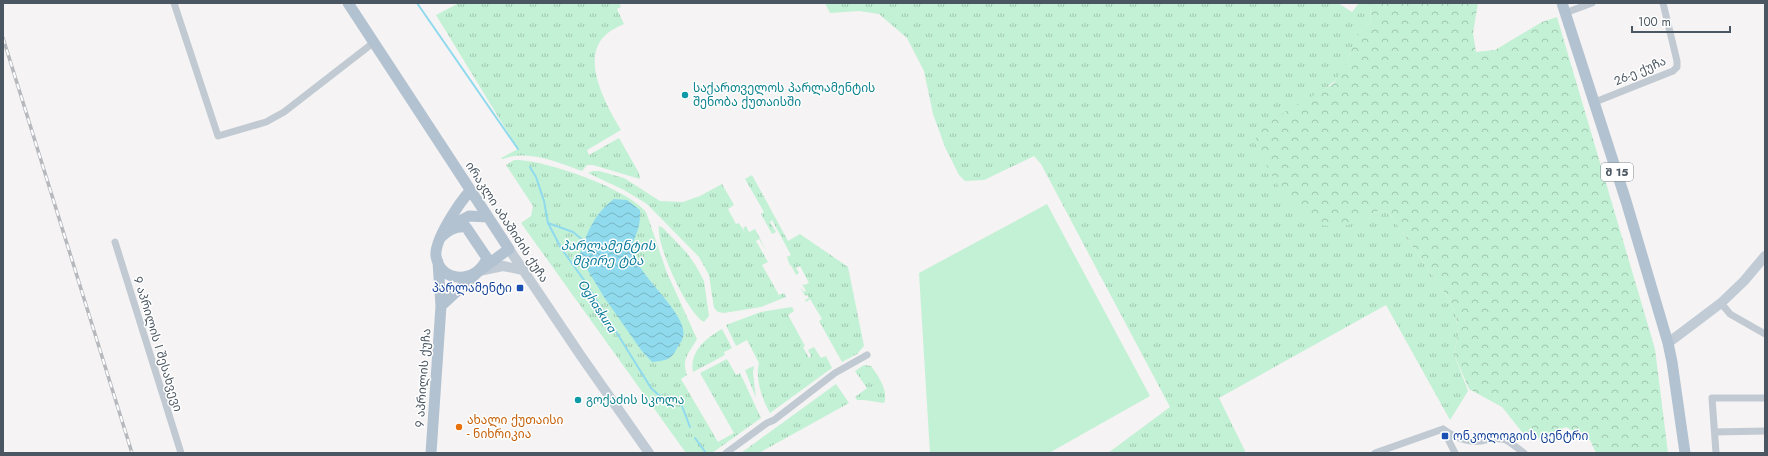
<svg xmlns="http://www.w3.org/2000/svg" width="1768" height="456" viewBox="0 0 1768 456" font-family="Jost,'Noto Sans Georgian',sans-serif">
<style>
.grass{fill:url(#grass-tufts)}
.forest{fill:url(#forest-crowns)}
.garden{fill:#c3f1d5}
.water{fill:url(#water-waves)}
.lines{fill:none;stroke-linecap:round;stroke-linejoin:round}
.stream{stroke:#90daee;stroke-width:2}
.street{stroke:#c1cad2;stroke-width:7}
.secondary{stroke:#c1cbd6;stroke-width:10}
.primary{stroke:#b3c2d1;stroke-width:11}
.rail-casing{stroke:#b5b8bd;stroke-width:3.5}
.rail{stroke:#fff;stroke-width:2;stroke-dasharray:6;stroke-linecap:butt}
.culture-dot{fill:#0f9aa8;stroke:#fff;stroke-width:1.5}
.transit-dot{fill:#1a4fb4;stroke:#fff;stroke-width:1.5}
.food-dot{fill:#e8710a;stroke:#fff;stroke-width:1.5}
.labels{text-anchor:middle;stroke-width:3;stroke-linejoin:round;paint-order:stroke}
.shield{fill:#fff;stroke:#808990;stroke-width:1}
.shield-label{font-size:11px;font-weight:bold;fill:#4a5661}
.street-label{font-size:12px;fill:#4a5661;stroke:#fff}
.culture-label{font-size:12px;fill:#0d838f;stroke:#fff;text-anchor:start}
.transit-label{font-size:12px;fill:#164399;stroke:#fff;text-anchor:end}
.food-label{font-size:12px;fill:#c56008;stroke:#fff;text-anchor:start}
.water-label{font-size:13px;font-style:italic;fill:#0c7c9b;stroke:#fff}
</style>
<defs>
<pattern id="grass-tufts" width="24" height="20" patternUnits="userSpaceOnUse"><rect width="24" height="20" fill="#c3f1d5"/><path d="M3 7l-1-3M5 7V3M7 7l1-3M15 17l-1-3M17 17v-4M19 17l1-3" fill="none" stroke="#a0c6b0"/></pattern>
<pattern id="forest-crowns" width="20" height="18" patternUnits="userSpaceOnUse"><rect width="20" height="18" fill="#c3f1d5"/><path d="M2 6a3 3 0 1 1 6 0M12 15a3 3 0 1 1 6 0" fill="none" stroke="#a0c6b0"/></pattern>
<pattern id="water-waves" width="16" height="10" patternUnits="userSpaceOnUse"><rect width="16" height="10" fill="#90daee"/><path d="M0 5q4-4 8 0t8 0" fill="none" stroke="#78b4c4"/></pattern>
</defs>
<rect width="100%" height="100%" fill="#f5f3f3"/>
<path class="grass" d="M459 3H619L621 7 617 9 624 24C615 28 607 32 601 40 583 65 608 108 621 130L587 150 589 155 619 138 639 173 640 179 593 165H587L582 171C557 162 528 149 503 159L501 158 518 149 436 15Z
M825 3H1338L1352 12 1359 3H1370L1371 24 1364 26 1350 51 1349 60 1339 77 1325 89 1347 225 1380 210 1389 213 1449 299 1456 316 1458 335 1454 354 1468 391 1450 420 1386 305 1219 398 1246 453H1108L1170 407 1041 164 1034 156 984 180 965 181 959 175 945 147 933 114 924 71 907 38 879 14 859 11 830 13Z
M514 160C544 159 628 189 646 212L667 273 697 339C689 353 681 359 687 375L681 379 718 442 734 433 700 373 727 359 736 375 740 373 761 418 712 453H686L521 223 531 216 533 206 506 165Z
M593 171H599L624 178 660 201 683 202 700 196 722 184 734 205 728 209 736 224 739 223 745 233 743 228 746 226 749 232 755 229 766 250 759 239 756 241 768 262 762 265 779 295 784 293 786 297 761 307 724 313 718 312 714 308 709 275 699 257 647 204 624 190 588 173Z
M752 175 788 241 800 234 848 267 864 346 857 354 842 362 819 321 822 319 810 299 806 302 805 300 809 298 807 295 805 296 800 287 804 292 806 291 802 284 804 285 809 283 800 266 796 268 799 273 796 275 791 265 790 266 787 257 791 255 772 220 770 222 776 232 772 234 761 214 764 212 745 179Z
M659 226 663 228 687 253 696 266 704 281 709 316 704 322C687 313 656 245 659 226Z
M792 307 794 311 788 315 805 346 803 347 809 358 811 356 808 350 814 347 821 358 826 356 832 368 770 413C762 399 755 379 759 363L747 340 736 346 726 325 761 312Z
M722 329 732 348 724 352 725 355 693 372C689 352 706 338 722 329Z
M864 365 871 366C878 375 889 392 884 403L864 400H857L855 397 867 388 855 371Z
M754 366 753 373 756 398 745 370Z
M836 384 849 403 759 453H741Z"/>
<path class="forest" d="M1370 3H1478L1473 33 1476 52 1495 50 1542 22 1557 17 1655 349 1668 453H1596L1590 440 1566 427 1534 440 1526 437 1502 407 1469 389 1454 354 1458 335 1456 316 1449 299 1389 213 1380 210C1370 214 1358 222 1347 225 1298 236 1277 183 1258 150L1255 142 1257 132 1262 125 1333 84 1349 60 1350 51 1359 34 1364 26 1371 24Z"/>
<path class="garden" d="M1047 204 1150 396 1049 453H930L919 273Z"/>
<path class="water" d="M614 199 627 200 640 210C640 215 640 221 639 225 636 240 630 240 635 257 643 280 689 316 683 337 682 341 679 345 677 348 672 360 664 361 652 362L641 350 604 297 584 264 580 254C587 232 595 213 614 199Z"/>
<g class="lines">
<path class="stream" d="M417 3 518 149
M530 167 536 177 544 201 548 223 561 248 584 280 651 388 663 399 676 401 682 406 690 427
M548 223 573 232 584 241
M695 438 706 453"/>
<path class="street" d="M174 3 218 136 266 122 284 112 373 43
M1565 13 1592 3
M1595 102 1673 71 1677 67V61L1663 3
M115 242 181 453
M1721 303 1730 314 1765 334
M1443 429C1454 437 1467 443 1481 441 1489 439 1498 437 1506 440 1512 443 1518 449 1524 453
M1444 431 1455 453
M1715 432 1765 431
M726 453 767 423 774 420 835 373 867 355
M1375 453 1443 429
M1716 453 1712 398H1765"/>
<path class="secondary" d="M509 249 581 356 649 453
M479 271 503 266 523 270
M1668 343 1721 303 1744 281 1765 256"/>
<path class="primary" d="M348 3 509 249 479 271 441 306
M1562 3 1626 201 1668 343 1672 362 1685 453
M450 226 469 216 488 217
M440 238C448 230 455 226 466 227L487 258C477 284 440 284 436 256 434 240 460 202 470 191
M431 453 441 306 438 262"/>
<g class="rail-casing">
<path id="rail" d="M3 38 132 453"/>
</g>
<use href="#rail" class="rail"/>
</g>
<g class="culture-dot">
<circle cx="685" cy="95" r="4"/>
<circle cx="578" cy="400" r="4"/>
</g>
<g class="transit-dot">
<rect x="516" y="284" width="8" height="8" rx="2"/>
<rect x="1441" y="432" width="8" height="8" rx="2"/>
</g>
<circle class="food-dot" cx="459" cy="427" r="4"/>
<g class="labels">
<rect class="shield" x="1601" y="163" width="32" height="18" rx="3"/>
<g class="shield-label">
<text x="1617" y="176">შ 15</text>
</g>
<g class="street-label">
<text transform="translate(1640 71) rotate(-23)" y="4">26-ე ქუჩა</text>
<text transform="translate(507 222) rotate(57)" y="4">ირაკლი აბაშიძის ქუჩა</text>
<text transform="translate(158 344) rotate(73)" y="4">9 აპრილის I შესახვევი</text>
<text transform="translate(423 378) rotate(-86)" y="4">9 აპრილის ქუჩა</text>
</g>
<g class="culture-label">
<text x="693" y="92">საქართველოს პარლამენტის<tspan x="693" dy="14">შენობა ქუთაისში</tspan></text>
<text x="586" y="404">გოქაძის სკოლა</text>
</g>
<g class="transit-label">
<text x="512" y="292">პარლამენტი</text>
<text x="1453" y="440" text-anchor="start">ონკოლოგიის ცენტრი</text>
</g>
<g class="food-label">
<text x="467" y="424">ახალი ქუთაისი<tspan x="467" dy="14">- ნიხრიკია</tspan></text>
</g>
<g class="water-label">
<text x="608" y="250">პარლამენტის<tspan x="608" dy="15">მცირე ტბა</tspan></text>
<text transform="translate(598 306) rotate(57)" y="5">Oghaskura</text>
</g>
</g>
<rect width="1768" height="456" fill="none" stroke="#4a5661" stroke-width="8"/>
<path d="M1632 26v6h98v-6" fill="none" stroke="#4a5661" stroke-width="2"/>
<text x="1638" y="26" font-size="12" fill="#4a5661" stroke="#ffffff" stroke-width="3" paint-order="stroke">100 m</text>
</svg>
